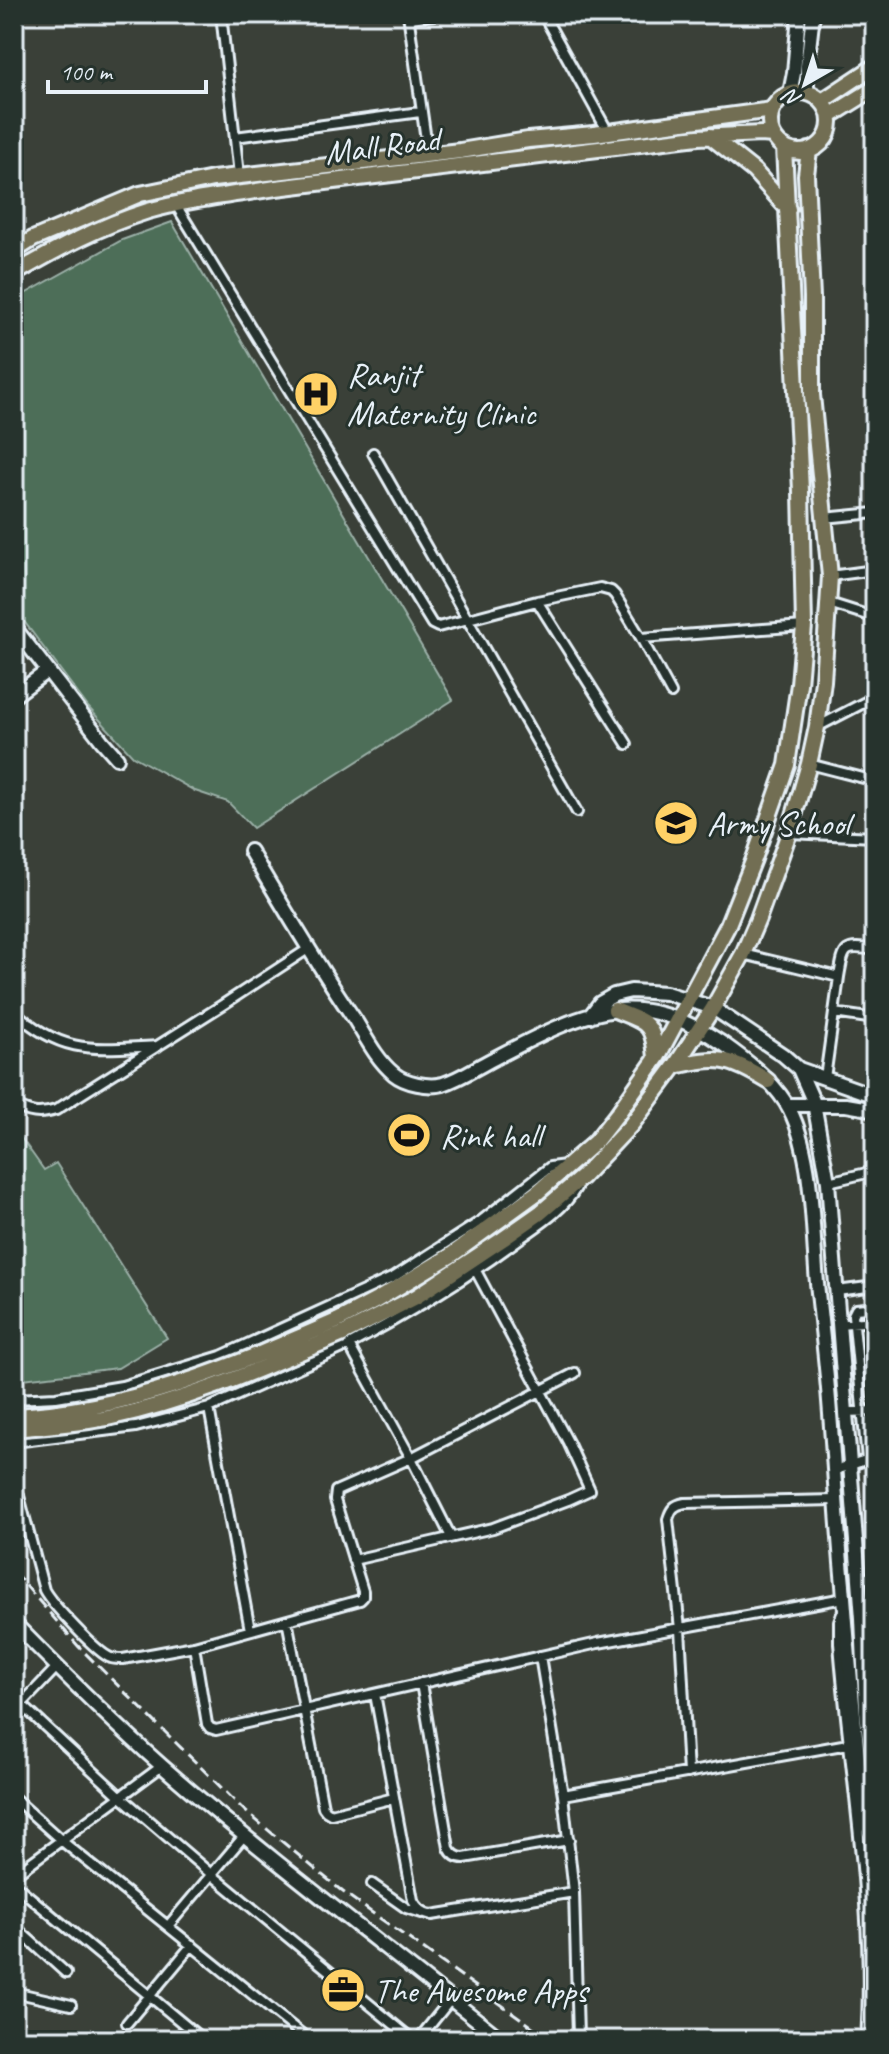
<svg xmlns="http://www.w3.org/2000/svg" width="889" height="2054" viewBox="0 0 889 2054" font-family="Caveat,sans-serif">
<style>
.green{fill:#4e6e58;stroke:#9bb0a8;stroke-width:2}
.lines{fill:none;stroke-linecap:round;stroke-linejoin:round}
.street-casing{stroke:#e8f1f8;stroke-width:14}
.secondary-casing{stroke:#e8f1f8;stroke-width:18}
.primary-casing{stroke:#e8f1f8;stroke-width:20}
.street{stroke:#26332d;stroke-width:8}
.secondary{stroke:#26332d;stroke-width:12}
.primary{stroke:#726e52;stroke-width:14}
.rail{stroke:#e8f1f8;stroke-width:3;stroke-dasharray:12 6;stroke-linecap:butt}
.primary-bridge-casing{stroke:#e8f1f8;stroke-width:20;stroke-linecap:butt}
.primary-bridge{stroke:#726e52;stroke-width:14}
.labels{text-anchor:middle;stroke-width:6;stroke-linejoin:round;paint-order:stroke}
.street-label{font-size:34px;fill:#e8f1f8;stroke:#26332d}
.poi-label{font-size:34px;fill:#e8f1f8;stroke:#26332d;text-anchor:start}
</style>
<rect width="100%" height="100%" fill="#3a4038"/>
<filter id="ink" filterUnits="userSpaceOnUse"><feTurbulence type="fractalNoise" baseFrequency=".0125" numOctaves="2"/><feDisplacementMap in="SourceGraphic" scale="16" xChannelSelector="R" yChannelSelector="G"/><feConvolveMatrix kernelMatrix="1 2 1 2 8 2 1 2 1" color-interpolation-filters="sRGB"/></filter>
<g filter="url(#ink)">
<path class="green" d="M172 222 453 700 253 828 228 802 195 791 133 756 88 707 14 608V300L122 240Z
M14 1128 44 1170 56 1163 167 1338 118 1368 14 1380Z"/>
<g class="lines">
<g class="street-casing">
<path id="street" d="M221 14 239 175
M408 14 428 154
M543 14 608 132
M409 18 445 14
M235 137 420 112
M176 205 432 624 438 627 537 601 600 588 611 591 615 595 641 638 804 626
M373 453 577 812
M824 518 875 513
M830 576 875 570
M537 601 627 744
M829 603 870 616 875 621
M641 638 671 693
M817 727 875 697
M809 764 875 781
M789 833 875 837
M743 954 839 977 825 1078
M839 977C844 947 844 945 875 950
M14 1011C63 1056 96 1049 158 1046
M834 1013 875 1019
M14 1104C28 1114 40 1115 56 1110L224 1004 308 949
M828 1182 875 1171
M837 1291 875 1286
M839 1324 875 1321
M14 1399 56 1397 122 1386 221 1356 394 1277 481 1221 550 1167 566 1165
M209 1408 250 1630
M846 1412 875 1411
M14 1442 136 1427 209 1408 349 1345
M867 1459 853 1315 856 1309 875 1307
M835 1470 875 1457
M14 1477 44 1590C51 1603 98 1654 111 1658 115 1659 119 1659 123 1659L194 1646 360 1600 363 1597V1591L335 1500 336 1491 411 1458 575 1373
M451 1537 411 1458 349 1345C410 1313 467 1278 522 1237 542 1223 564 1209 576 1188
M353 1560 493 1528 568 1500 590 1490 568 1442 476 1271
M858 1579 875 1577
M843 1611 839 1621V1643C849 1775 875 1907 866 2040
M287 1620 323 1807 326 1811 331 1814 394 1798
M866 1626 872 1645 875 1690
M194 1646 207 1724 210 1728 216 1730 598 1643 844 1598
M540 1656 563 1795 574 1892 578 2037
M421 1683 449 1848C452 1854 456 1858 464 1858L569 1840
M375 1694 413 1900C417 1908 422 1913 432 1915L574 1892
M22 1705 121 1797 211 1874 413 2040
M14 1712 57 1667
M688 1773 680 1629 668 1519C671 1509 674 1505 685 1503L836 1500
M563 1795 848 1744
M14 1798 62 1841 309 2040
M14 1875 162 1766
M14 1884 203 2040
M372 1884 406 1908 422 1913
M14 1926 66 1973
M168 1926 244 1836
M14 1992 71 2005
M127 2023 192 1945
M418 2040 451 1999"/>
</g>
<g class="secondary-casing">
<path id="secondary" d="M807 92V66L813 14
M790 93 794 73 799 14
M14 627 102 741 117 758
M14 696 47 671
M250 851C284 908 317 965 355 1020 366 1038 377 1060 394 1074 405 1083 429 1088 443 1084 459 1079 474 1069 489 1061 526 1042 577 1013 619 1010 655 1007 692 1023 722 1043 746 1060 770 1078 786 1103 814 1149 812 1230 817 1283 821 1322 826 1362 829 1401 834 1462 837 1523 843 1585 849 1660 855 1737 864 1812 866 1827 873 1840 875 1855
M590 1016 600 1003 614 995 631 991 666 993 713 1008 783 1055 799 1069 875 1096
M799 1069 814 1103 828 1182 862 1618 866 1711 875 1792
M787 1105H846L875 1110
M14 1623C62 1672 111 1721 162 1766 272 1862 389 1949 502 2040"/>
</g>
<g class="primary-casing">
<path id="primary" d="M770 122a30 30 0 1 1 60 0a30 30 0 1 1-60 0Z
M822 101 875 66
M830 116 875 88
M710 136 754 171 788 209
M14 251 33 239 140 194 213 179 460 151 528 140 594 134 772 110
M14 274C57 249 100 226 148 211 189 199 233 195 276 188L698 137 761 134 773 135
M615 1010C647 1023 653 1022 656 1058
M675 1066C719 1056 729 1057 768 1081
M337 1321 375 1301 450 1256 538 1192 595 1142 618 1113 658 1056 727 927 754 859 787 765 799 684 804 626 801 491 784 147
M343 1334 416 1297 503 1239 540 1213 582 1177 631 1125 675 1066 713 1008 743 954 758 919 789 833 809 764 817 727 823 681 830 576 812 395V297L806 175 809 150"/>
</g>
<use href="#street" class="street"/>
<use href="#secondary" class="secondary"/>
<use href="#primary" class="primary"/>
<path class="rail" d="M14 1572 79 1647 244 1810 343 1892 551 2040"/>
<g class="primary-bridge-casing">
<path id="primary-bridge" d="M14 1416C128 1411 234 1366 337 1321
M14 1429C46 1426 80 1424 112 1417 192 1400 267 1366 343 1334"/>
</g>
<use href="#primary-bridge" class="primary-bridge"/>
</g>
</g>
<defs>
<g id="hospital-disc" transform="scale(2.3)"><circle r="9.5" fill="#ffd166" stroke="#26332d"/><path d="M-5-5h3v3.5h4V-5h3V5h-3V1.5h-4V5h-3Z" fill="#111"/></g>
<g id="school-disc" transform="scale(2.3)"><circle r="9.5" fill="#ffd166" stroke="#26332d"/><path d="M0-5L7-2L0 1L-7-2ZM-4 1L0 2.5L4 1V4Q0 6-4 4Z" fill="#111"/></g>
<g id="stadium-disc" transform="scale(2.3)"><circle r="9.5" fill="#ffd166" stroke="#26332d"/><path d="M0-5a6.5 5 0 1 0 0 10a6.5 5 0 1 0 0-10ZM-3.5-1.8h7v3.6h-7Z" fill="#111"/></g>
<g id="office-disc" transform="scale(2.3)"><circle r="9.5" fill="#ffd166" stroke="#26332d"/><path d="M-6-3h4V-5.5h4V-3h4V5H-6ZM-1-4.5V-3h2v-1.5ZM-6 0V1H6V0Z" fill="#111"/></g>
</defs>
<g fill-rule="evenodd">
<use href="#hospital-disc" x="316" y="394"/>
<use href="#school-disc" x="676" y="823"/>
<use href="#stadium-disc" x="409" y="1135"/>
<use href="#office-disc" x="343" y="1990"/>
</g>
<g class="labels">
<g class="street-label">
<text transform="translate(382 145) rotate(-7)" y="12">Mall Road</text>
</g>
<g class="poi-label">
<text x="347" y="386">Ranjit<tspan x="347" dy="39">Maternity Clinic</tspan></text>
<text x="707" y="835">Army School</text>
<text x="440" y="1147">Rink hall</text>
<text x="374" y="2002">The Awesome Apps</text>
</g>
</g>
<rect width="889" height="2054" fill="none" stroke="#26332d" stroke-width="48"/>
<rect x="24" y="24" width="841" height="2006" fill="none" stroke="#e8f1f8" stroke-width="3" filter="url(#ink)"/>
<g transform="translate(805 84) rotate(219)" stroke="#26332d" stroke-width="6" paint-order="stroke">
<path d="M0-6L14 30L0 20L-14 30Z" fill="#e8f1f8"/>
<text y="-12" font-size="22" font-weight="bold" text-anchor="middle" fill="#e8f1f8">N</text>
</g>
<path d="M48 80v12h158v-12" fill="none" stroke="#e8f1f8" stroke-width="4"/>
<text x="60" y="80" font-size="24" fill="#e8f1f8" stroke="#26332d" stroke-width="6" paint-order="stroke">100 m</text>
</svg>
